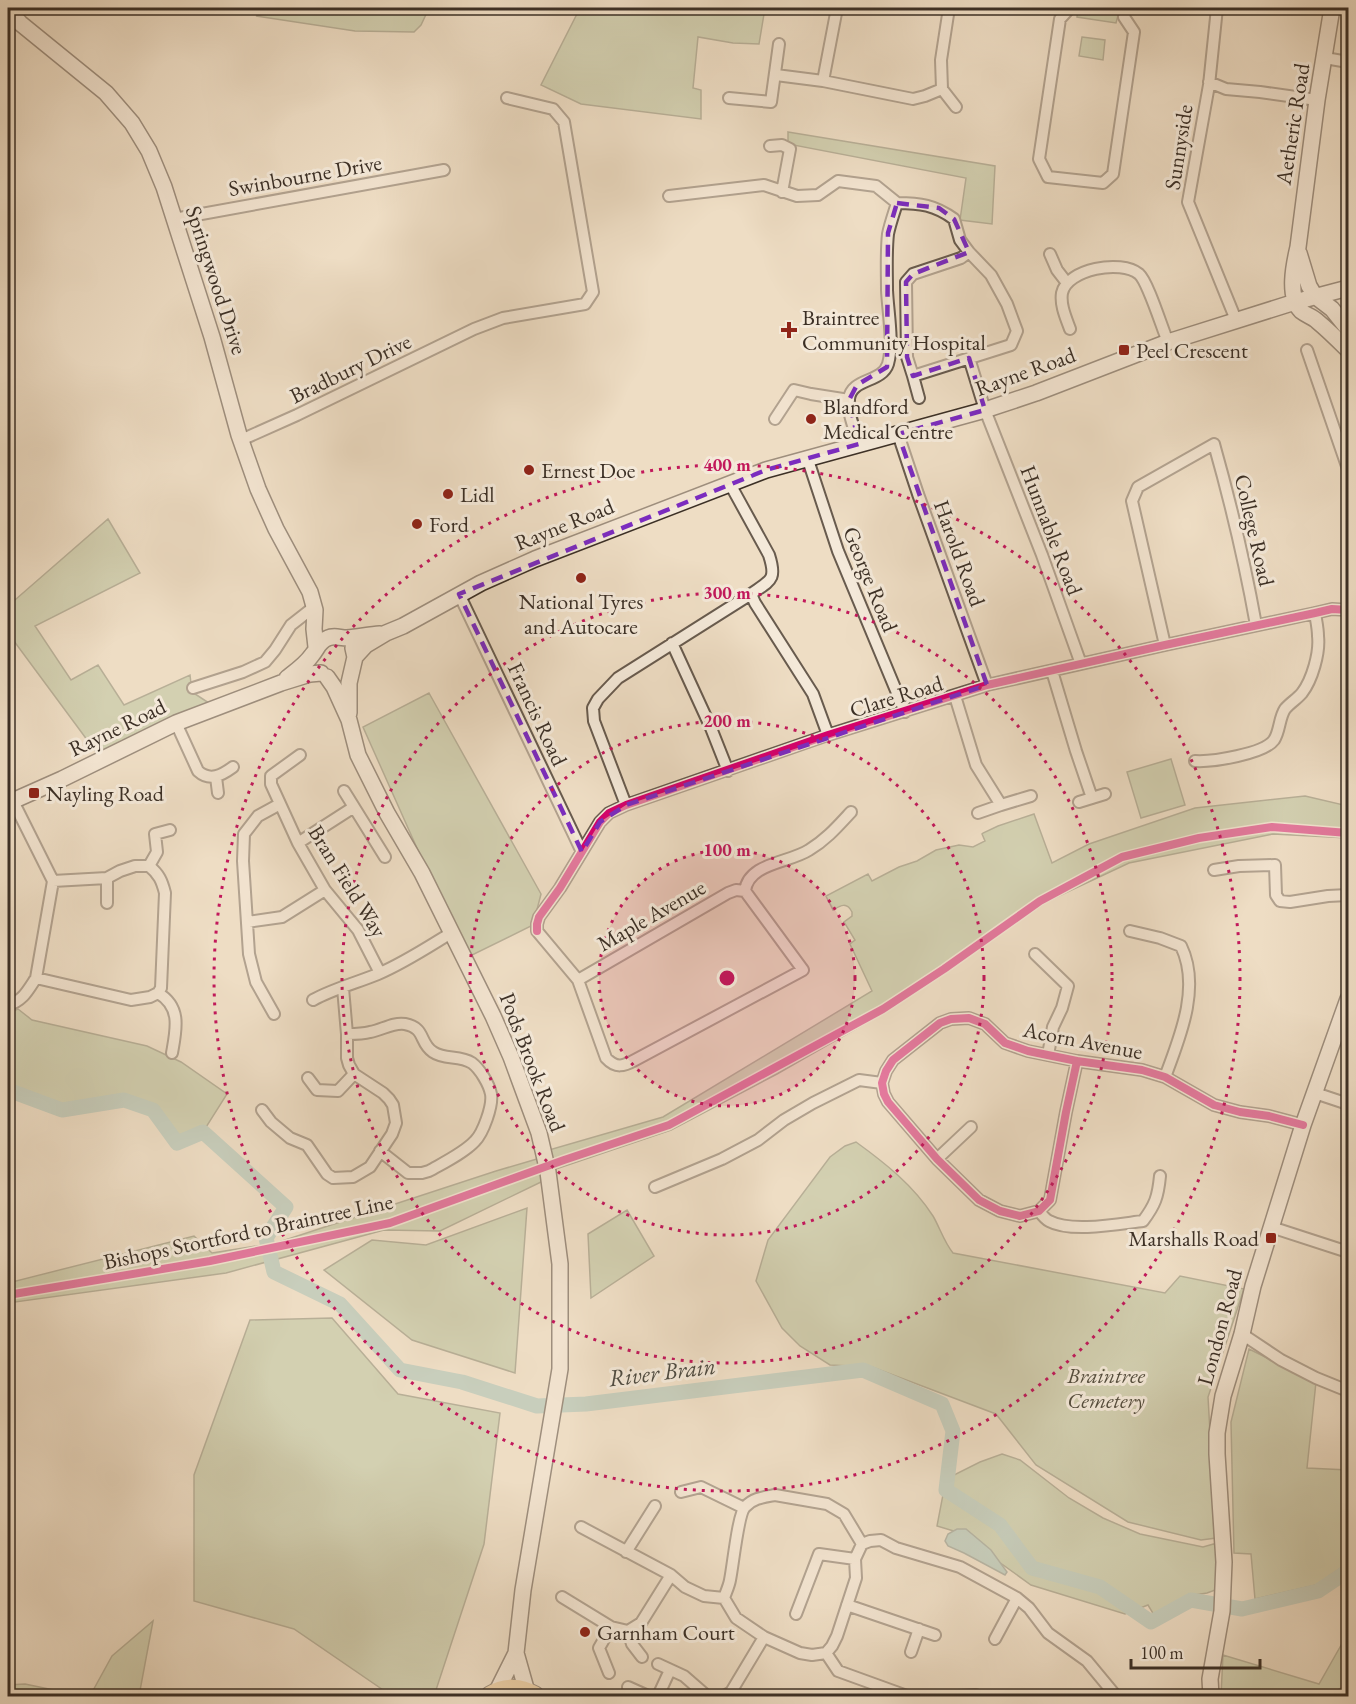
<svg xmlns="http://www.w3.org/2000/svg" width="1356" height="1704" viewBox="0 0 1356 1704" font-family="'EB Garamond',serif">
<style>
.green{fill:#b2c299;stroke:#777960;stroke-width:1.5}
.water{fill:#99bcb1;stroke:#748479;stroke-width:1.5}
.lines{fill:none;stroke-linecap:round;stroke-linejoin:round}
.river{stroke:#99bcb1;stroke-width:15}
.street-casing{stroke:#685b4e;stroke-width:14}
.secondary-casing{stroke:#3c3026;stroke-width:18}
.highway-casing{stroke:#3c3026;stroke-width:22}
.street{stroke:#f4e9d9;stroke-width:10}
.secondary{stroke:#f4e9d9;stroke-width:15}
.highway{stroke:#e7be82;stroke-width:20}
.cycleway-casing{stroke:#f4e9d9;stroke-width:11}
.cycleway{stroke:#d6006c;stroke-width:8}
.marked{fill:none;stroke:#7b2cbf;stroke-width:4.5;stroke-dasharray:12 8;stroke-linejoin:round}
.ring{fill:none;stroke:#c2185b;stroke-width:3;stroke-dasharray:3 6}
.poi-dot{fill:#8f2418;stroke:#f4e9d9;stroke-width:2}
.labels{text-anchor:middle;stroke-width:6;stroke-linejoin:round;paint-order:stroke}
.street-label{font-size:22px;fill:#3c3026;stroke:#f4e9d9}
.poi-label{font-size:22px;fill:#3c3026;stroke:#f4e9d9;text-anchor:start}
.park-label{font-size:22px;font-style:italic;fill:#544d3d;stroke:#f4e9d9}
.water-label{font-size:24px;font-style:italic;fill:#4f4c42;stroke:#f4e9d9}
.centre{fill:#c2185b;stroke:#f4e9d9;stroke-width:3}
.ring-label{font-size:18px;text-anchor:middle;font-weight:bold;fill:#c2185b;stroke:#f4e9d9;stroke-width:6;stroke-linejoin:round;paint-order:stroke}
</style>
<rect width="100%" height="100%" fill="#eeddc4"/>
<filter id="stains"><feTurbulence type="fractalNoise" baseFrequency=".00333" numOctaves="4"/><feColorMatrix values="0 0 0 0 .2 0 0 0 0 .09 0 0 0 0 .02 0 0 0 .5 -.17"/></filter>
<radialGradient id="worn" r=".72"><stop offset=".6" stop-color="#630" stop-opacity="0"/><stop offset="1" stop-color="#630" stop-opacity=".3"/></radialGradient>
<path class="green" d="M289 8H429L421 25 414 32 355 31 256 16Z
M580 8H765L759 44 733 43 698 37 693 88 701 90V119L581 104 541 85Z
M1078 8H1120L1116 23 1077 17Z
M1082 37 1105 40 1103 60 1079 56Z
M788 132 995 166 992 224 960 220 966 178 788 144Z
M108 519 140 573 35 626 71 680 98 665 124 705 190 675 192 692 215 707 102 760 8 633V606Z
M429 693 541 894 533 925 466 958 363 727Z
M1171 759 1185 805 1141 818 1127 772Z
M1305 796 1348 806V838L1273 834 1129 863 1048 901 887 1011 777 1074 671 1130 553 1170 549 1150 663 1117 872 991 850 944 855 940 844 922 852 916V912C847 902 841 905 833 910L826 896 868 874 872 881 899 867 917 861 936 850 959 845 973 847 985 841 982 834 983 833 998 826 1034 814 1052 863 1089 844 1195 808Z
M18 1009 32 1020 147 1046 181 1062 227 1094 203 1132 177 1143 153 1110 124 1100 62 1110 8 1090V1013Z
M856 1142C885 1163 913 1185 933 1216 940 1228 944 1242 953 1253L1165 1293 1180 1276 1244 1289 1208 1397 1216 1538 1201 1540 1128 1522 1036 1465 996 1414 872 1367 830 1365 800 1346 782 1328 756 1281 768 1240 830 1157 845 1146Z
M537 1159 543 1181 440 1231 384 1230 226 1273 8 1303V1283L194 1236 212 1253 276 1243 496 1171Z
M527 1208 515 1373 412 1340 324 1270 372 1240 426 1245Z
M627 1210 654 1256 591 1298 588 1234Z
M332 1318 398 1394 500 1413 484 1544 434 1696H392L294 1629 194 1601V1475L250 1320Z
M1249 1349 1316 1382 1307 1468 1348 1470V1563L1316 1585 1255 1599 1251 1554 1234 1553 1231 1422Z
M1002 1454 1020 1460 1069 1498 1103 1518 1140 1534 1203 1547 1217 1543 1218 1589 1207 1593 1188 1596 1154 1615 1148 1605 1125 1614 1031 1585 957 1532 937 1526 946 1479 980 1462Z
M153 1621 139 1696H90L112 1656Z
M1348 1633V1681L1342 1687 1329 1696H1221L1223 1655 1319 1684Z
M25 1684 63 1692 71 1696H8V1685Z"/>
<path class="water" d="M957 1529H966L991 1550 1007 1572 1005 1575 964 1553 948 1546 945 1541 948 1534Z"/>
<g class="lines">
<path class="river" d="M8 1090 62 1110 124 1100 153 1110 177 1143 203 1132 286 1207 266 1238 274 1272 340 1304 400 1370 462 1382 537 1406 586 1404 863 1370 942 1404 953 1431 946 1490 1000 1525 1032 1568 1100 1587 1151 1622 1191 1600 1242 1609 1318 1591 1348 1571"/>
<g class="street-casing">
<path id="street" d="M1070 8 1060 19 1039 159 1048 177 1103 183 1113 174 1134 32 1124 17 1126 8
M1217 8 1209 85 1188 202 1236 320
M1325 58 1348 62
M776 75 823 81 913 99 925 96 942 89 941 60 949 8
M823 81 837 8
M1209 82 1226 89 1260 92 1317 100
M942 89 956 107
M729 98 771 102 779 44
M770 146 782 145 790 149 782 192
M669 196 764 185 797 196 818 195 838 181 876 186 897 203
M174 219 444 170
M1050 254 1057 270 1067 283
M1070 329C1066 318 1060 305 1062 293 1067 269 1121 259 1139 274 1148 282 1162 328 1168 342
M1307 350 1348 469
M969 358 985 410 1042 555 1081 664
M913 376 919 398
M775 419 794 390 811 394 849 400
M898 434 918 494 987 685
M241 440 297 415 474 329 503 318 585 304 593 292 564 122 553 109 507 98
M859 444C855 430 847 413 849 399 851 378 882 383 888 364 894 342 888 313 887 290 887 272 886 252 888 234 890 224 894 213 897 203 920 203 935 205 954 219L960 240 969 252 991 275 1007 304 1017 331 1011 345 913 376 907 357 906 282 913 274 961 258 969 252
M807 457 838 551 905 712
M730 484 769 555C777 580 771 580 751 594L755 603 813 694 828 735
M459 594 582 852
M672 643 711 728 728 771
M1165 645 1132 501 1138 487 1214 444C1231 504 1245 564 1256 625
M1052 671 1076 751 1092 798
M193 688 243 672 265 662 275 650 291 625 314 607
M955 696 976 765 1001 805 978 813
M176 723 198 771C210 782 222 775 233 767
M300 755 271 776V784L298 843 325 890 358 930 380 973
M1195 761C1212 762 1264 754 1274 740 1280 731 1279 718 1285 709 1290 703 1297 699 1302 693 1312 680 1320 653 1318 636 1318 628 1316 620 1315 613
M216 777 218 793
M344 791 385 857
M13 801 53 881 36 978 131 1000 150 997 158 993 161 988 165 893C162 881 159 874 149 866L157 852 155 834 170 830
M1079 802 1105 794
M626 805 594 721 593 708 598 699 618 678 751 594
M1001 805 1031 796
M298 843 354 807
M1214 870 1239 866 1275 865 1276 895 1280 901 1290 902 1328 896 1348 895
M53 881 107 878 120 871 135 866H149
M745 891C748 863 789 863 809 850 826 840 838 826 851 812
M107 903V878
M247 922 282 917 325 890
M537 931V924L539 917 560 888 600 822 609 813 626 805 828 735 987 685 1165 645 1315 613 1332 609 1348 610
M537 931 578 980 606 1058C616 1069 624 1066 635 1060L803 970 745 891 736 890 728 893 578 980
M1130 931 1160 938 1181 946C1201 987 1180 1037 1165 1077
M1035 954 1068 986 1062 1008 1053 1027 1048 1055
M158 993C182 1007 176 1030 172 1053
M313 1000C333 989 356 983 378 974 404 963 428 947 451 933
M8 1005C23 1001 28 990 36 978
M274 1014 256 982 249 954 243 861 244 834 258 816 280 804
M347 1034C354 1034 363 1034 370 1032 382 1030 393 1022 405 1024 426 1028 419 1043 433 1052 444 1060 460 1055 472 1063 480 1069 489 1084 491 1094 493 1106 483 1133 475 1141 464 1153 443 1163 429 1171L422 1173H408L380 1151
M1077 1061 1066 1112 1050 1200 1039 1211 1020 1216 1000 1211 979 1200 937 1159 888 1102 884 1094 882 1083 886 1071 893 1060 940 1023 951 1019 969 1018 985 1024 1005 1043 1028 1051 1077 1061 1142 1070 1165 1077 1214 1105 1240 1112 1269 1116 1303 1125
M308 1078 317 1090 338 1091 354 1074
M1315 1093 1348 1104
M262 1110 271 1122 290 1138 307 1145 327 1174 333 1178 353 1177 370 1167 392 1134 396 1123 393 1105 389 1099 383 1093 354 1074 349 1065 347 1058V1034L343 988
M937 1159 971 1127
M655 1187 722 1159 758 1140 784 1120 813 1103 859 1080 882 1083
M1039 1211C1042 1215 1045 1219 1049 1221 1071 1233 1118 1224 1143 1221 1155 1205 1158 1197 1160 1176
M1271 1227 1348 1252
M1242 1334 1281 1360 1316 1378 1348 1391
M681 1492 701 1487 744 1508
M775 1495 827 1504 844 1514 862 1544 855 1559 856 1578 837 1636 832 1646 826 1653 812 1655 800 1653 764 1637 736 1618 724 1598C726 1592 729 1586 730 1580 733 1566 738 1514 745 1507 753 1498 764 1497 775 1495Z
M581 1527 671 1575 685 1587 704 1596 724 1598
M862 1544 870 1541 881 1540 896 1548 960 1567 1017 1598 1029 1608 1048 1633 1087 1661 1116 1696
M626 1552 655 1506
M562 1597 611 1627 628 1631 641 1623 671 1575
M847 1605 935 1635
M796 1614 819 1554 855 1559
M628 1631 632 1644 642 1657
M995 1639 1017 1598
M911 1652 919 1629
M826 1653 838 1671 907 1696
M658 1664 684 1676 707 1696
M609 1673 599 1648 611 1627
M628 1687 648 1696
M658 1696 670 1670
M724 1696 731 1692 764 1637
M958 1696 976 1695
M1345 1696 1348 1693"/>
</g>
<g class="secondary-casing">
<path id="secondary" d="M1332 8 1317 100 1298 247C1294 264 1287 297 1301 311 1306 315 1313 317 1317 321 1328 330 1338 340 1348 350
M8 9 20 23 106 93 132 123 149 151 164 187 212 337 239 435 258 489 276 529 310 592 315 610 314 629 316 647
M1299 253 1309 286 1315 296 1332 309 1348 329
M355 657 366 645 386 633 403 626 481 583 535 559 766 470 985 410 1036 393 1168 342 1295 302 1348 288
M327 677 334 687 349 720 358 755 387 813 422 873 493 1016 511 1057 539 1133 548 1172 560 1264V1369L523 1590 516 1653 496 1693
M287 678C296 671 306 664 312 655 318 648 319 641 328 638 334 635 340 638 347 638 358 637 369 635 380 634
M349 713V683L355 657 353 648
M8 803 62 779 176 723 281 683 310 674 321 673
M516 1653 527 1692
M1211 1696 1210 1679 1222 1611 1224 1562 1217 1454V1433L1223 1396 1242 1334 1253 1286 1303 1125 1348 999"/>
</g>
<g class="highway-casing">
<path id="highway" d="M491 1696C505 1687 520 1688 534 1696"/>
</g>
<use href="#street" class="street"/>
<use href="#secondary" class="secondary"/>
<use href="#highway" class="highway"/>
<g class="cycleway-casing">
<path id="cycleway" d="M537 931V924L539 917 560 888 600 822 609 813 626 805 828 735 987 685 1165 645 1315 613 1332 609 1348 610
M1077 1061 1066 1112 1050 1200 1039 1211 1020 1216 1000 1211 979 1200 937 1159 888 1102 884 1094 882 1083 886 1071 893 1060 940 1023 951 1019 969 1018 985 1024 1005 1043 1028 1051 1077 1061 1142 1070 1165 1077 1214 1105 1240 1112 1269 1116 1303 1125
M8 1295 210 1261 390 1223 564 1160 669 1125 883 1009 944 969 1040 901 1122 857 1199 838 1272 827 1348 833"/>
</g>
<use href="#cycleway" class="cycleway"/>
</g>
<path d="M0 0H1356V1704H0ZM897 203 939 208 954 219 969 252 913 274 906 282 907 357 913 376 969 358 985 410 898 434 987 685 626 805 600 822 582 852 459 594 766 470 859 444 849 400 857 385 887 367 888 233Z" fill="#eeddc4" fill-opacity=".55" fill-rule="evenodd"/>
<path class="marked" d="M897 203 939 208 954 219 969 252 913 274 906 282 907 357 913 376 969 358 985 410 898 434 987 685 626 805 600 822 582 852 459 594 766 470 859 444 849 400 857 385 887 367 888 233Z"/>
<circle cx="727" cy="978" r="128" fill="#c2185b" fill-opacity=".12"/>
<g class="ring">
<circle cx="727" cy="978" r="128"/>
<circle cx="727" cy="978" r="257"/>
<circle cx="727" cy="978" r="385"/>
<circle cx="727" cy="978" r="513"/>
</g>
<g class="poi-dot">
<path d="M786 321h6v6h6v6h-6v6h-6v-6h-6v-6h6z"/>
<rect x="1118" y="344" width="12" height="12" rx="3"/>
<circle cx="811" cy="419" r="6"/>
<circle cx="529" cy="470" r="6"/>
<circle cx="448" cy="494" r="6"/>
<circle cx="417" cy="524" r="6"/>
<circle cx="581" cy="578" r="6"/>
<rect x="28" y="787" width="12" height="12" rx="3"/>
<rect x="1265" y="1232" width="12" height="12" rx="3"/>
<circle cx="585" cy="1632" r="6"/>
</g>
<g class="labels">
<g class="street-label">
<text transform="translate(1292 124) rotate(-81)" y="8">Aetheric Road</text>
<text transform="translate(1178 147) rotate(-81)" y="8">Sunnyside</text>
<text transform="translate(305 175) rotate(-10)" y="8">Swinbourne Drive</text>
<text transform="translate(217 280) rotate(72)" y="8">Springwood Drive</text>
<text transform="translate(350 368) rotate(-26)" y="8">Bradbury Drive</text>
<text transform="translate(1025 371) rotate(-20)" y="8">Rayne Road</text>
<text transform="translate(564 524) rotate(-22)" y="8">Rayne Road</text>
<text transform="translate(1052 530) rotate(69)" y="8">Hunnable Road</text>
<text transform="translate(1255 530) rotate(77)" y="8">College Road</text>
<text transform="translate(960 553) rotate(70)" y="8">Harold Road</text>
<text transform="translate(871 579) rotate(68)" y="8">George Road</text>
<text transform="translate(896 696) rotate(-17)" y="8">Clare Road</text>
<text transform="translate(538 714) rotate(65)" y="8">Francis Road</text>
<text transform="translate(117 727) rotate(-26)" y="8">Rayne Road</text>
<text transform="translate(348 881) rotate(58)" y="8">Bran Field Way</text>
<text transform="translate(651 915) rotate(-30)" y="8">Maple Avenue</text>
<text transform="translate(1083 1040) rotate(11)" y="8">Acorn Avenue</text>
<text transform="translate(533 1062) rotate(69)" y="8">Pods Brook Road</text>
<text transform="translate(248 1231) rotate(-12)" y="8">Bishops Stortford to Braintree Line</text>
<text transform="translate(1219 1327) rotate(-75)" y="8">London Road</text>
</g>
<g class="poi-label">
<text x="802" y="325">Braintree<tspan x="802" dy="25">Community Hospital</tspan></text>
<text x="1136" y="358">Peel Crescent</text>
<text x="823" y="414">Blandford<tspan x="823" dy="25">Medical Centre</tspan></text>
<text x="541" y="478">Ernest Doe</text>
<text x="460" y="502">Lidl</text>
<text x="429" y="532">Ford</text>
<text x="581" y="609" text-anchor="middle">National Tyres<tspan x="581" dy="25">and Autocare</tspan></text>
<text x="46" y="801">Nayling Road</text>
<text x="1259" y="1246" text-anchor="end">Marshalls Road</text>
<text x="597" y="1640">Garnham Court</text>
</g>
<g class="park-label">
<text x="1106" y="1383">Braintree<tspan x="1106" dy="25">Cemetery</tspan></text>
</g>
<g class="water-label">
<text transform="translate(662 1372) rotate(-7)" y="8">River Brain</text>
</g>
</g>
<circle cx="727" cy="978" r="9" class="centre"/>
<g class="ring-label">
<text x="727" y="471">400 m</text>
<text x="727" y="599">300 m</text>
<text x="727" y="727">200 m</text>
<text x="727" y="856">100 m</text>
</g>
<rect width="1356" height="1704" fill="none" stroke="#eeddc4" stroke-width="30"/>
<rect x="9" y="9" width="1338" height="1686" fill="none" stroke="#3c3026" stroke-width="3"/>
<rect x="15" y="15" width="1326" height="1674" fill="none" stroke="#3c3026" stroke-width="1.5"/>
<path d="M1131 1659v9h129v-9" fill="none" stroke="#3c3026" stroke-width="3"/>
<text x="1140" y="1659" font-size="18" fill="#3c3026" stroke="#f4e9d9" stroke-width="4.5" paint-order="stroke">100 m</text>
<rect width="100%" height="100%" filter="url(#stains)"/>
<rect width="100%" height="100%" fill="url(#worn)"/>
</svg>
